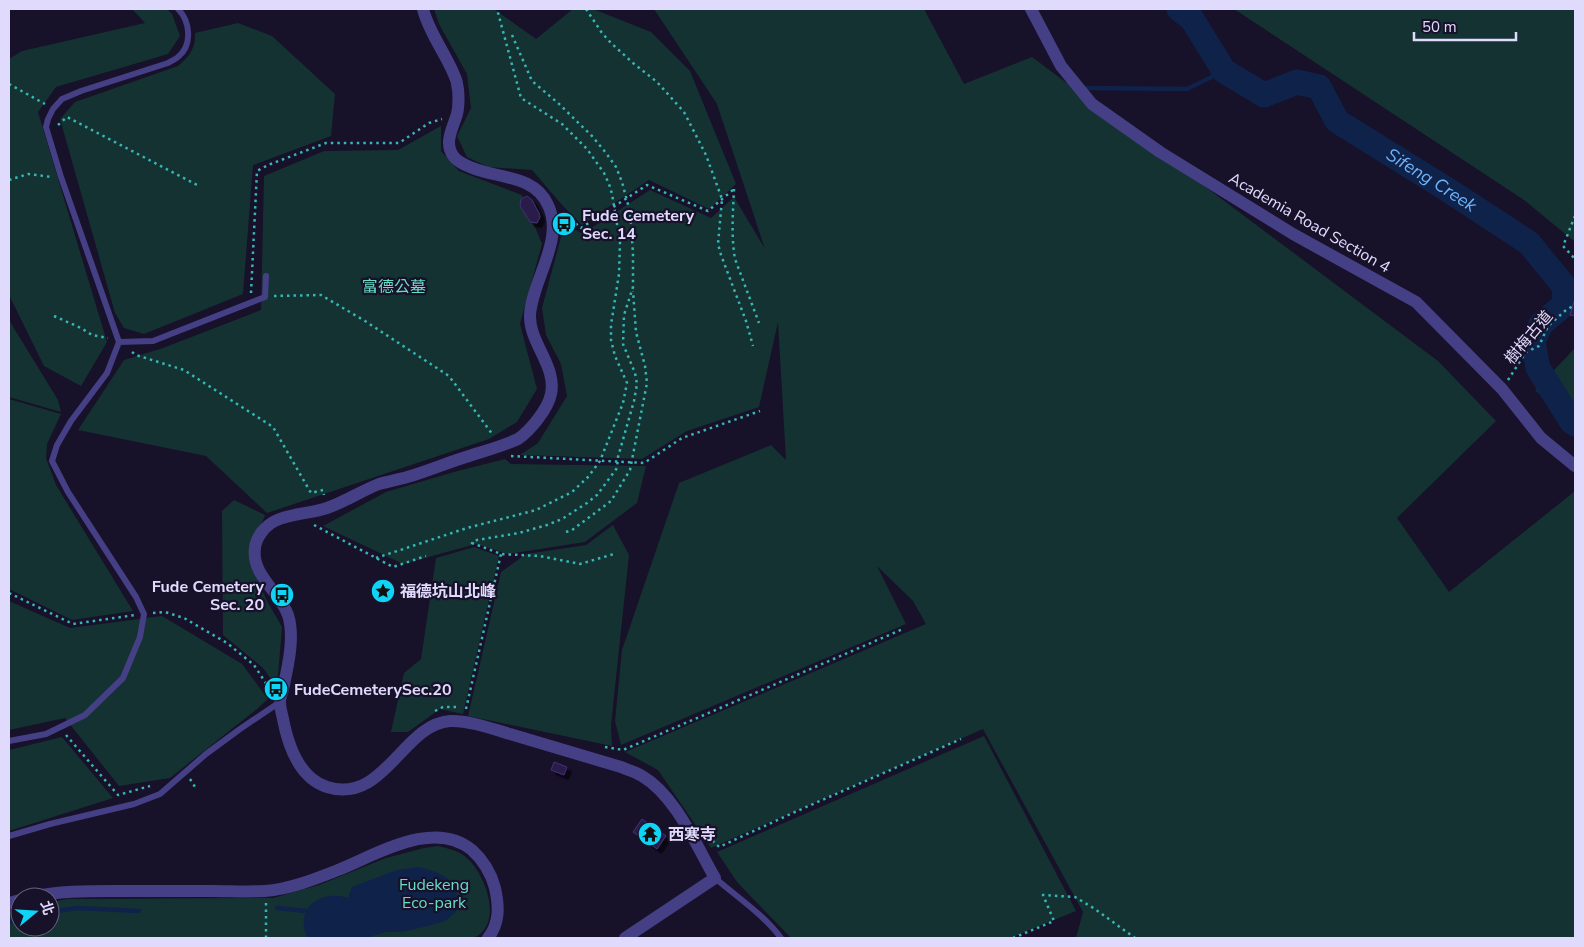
<svg xmlns="http://www.w3.org/2000/svg" width="1584" height="947" viewBox="0 0 1584 947" font-family="'Nunito Sans','Noto Sans TC',sans-serif">
<style>
.green{fill:#153232}
.water{fill:#0f224a}
.lines{fill:none;stroke-linecap:round;stroke-linejoin:round}
.stream{stroke:#0f224a;stroke-width:4.5}
.river{stroke:#0f224a;stroke-width:25}
.building{fill:#291e49;stroke:#423174;filter:url(#shadow)}
.path{stroke:#36b6b4;stroke-width:2.5;stroke-dasharray:2.5 4;stroke-linecap:butt}
.lane{stroke:#453f85;stroke-width:6}
.street{stroke:#453f85;stroke-width:12}
.labels{text-anchor:middle;stroke-width:4.5;stroke-linejoin:round;paint-order:stroke}
.poi-label{font-size:16px;font-weight:bold;fill:#e0dbfd;stroke:#171129;text-anchor:start}
.street-label{font-size:16px;fill:#e0dbfd;stroke:#171129}
.park-label{font-size:16px;fill:#68dcc4;stroke:#171129}
.water-label{font-size:18px;font-style:italic;fill:#6db2f9;stroke:#171129}
</style>
<defs>
<filter id="shadow"><feDropShadow dx="4.5" dy="4.5" stdDeviation="0" flood-color="#0009"/></filter>
</defs>
<rect width="100%" height="100%" fill="#171129"/>
<path class="green" d="M132 9H167L172 14 180 36 168 54 56 87 38 112 107 342 81 386 44 366 9 295V59L22 51 145 23Z
M434 9H494L536 39 573 9H593L651 32 690 71 736 184 709 209 649 180 582 225 563 206 532 170 488 167 467 157 457 136 471 108 467 74 439 24Z
M654 9H924L964 84 1032 57 1438 361 1496 421 1397 518 1449 592 1575 491V938H1076L1083 912 983 729 711 848 658 770 625 752 926 624 913 601 877 566 906 624 621 745 615 721 622 650 679 483 771 445 786 460 778 322 759 407 687 431 642 459 520 455 538 443 567 396 561 364 546 335 542 308 565 222 582 234 650 190 711 218 734 197 765 249 717 104Z
M1234 9H1575V242L1524 200Z
M238 23 272 36 335 94 331 136 253 165 243 294 144 334 124 328 115 313 60 119 75 102 178 66C189 57 196 48 195 33Z
M441 126V151L459 171 522 195 542 244 520 324 537 389 517 422 489 439 267 513 206 456 78 430 124 360 163 348 261 310 264 176 324 151 398 150Z
M9 320 58 400 61 412 9 397Z
M1575 348V428L1535 390Z
M9 399 61 414 47 444 46 458 56 485 133 611 72 620 9 589Z
M505 459 511 464 646 466 637 503 585 542 508 554 476 544 403 564 323 526 386 492 454 472Z
M234 500 265 515 251 550 252 566 267 601 282 627 277 688 263 668 223 635 222 511Z
M613 525 629 555 611 725 612 746 468 716 501 572 526 554 586 545Z
M474 547 499 556 463 714 440 709 408 732H391L404 673 421 659 436 558Z
M9 601 70 628 162 616 242 664 268 699 257 709 170 778 119 786 65 718 9 730Z
M984 736 1076 911 1010 938H791L737 882 717 852Z
M62 737 113 798 9 831V750Z
M438 846C450 849 461 851 469 860 484 875 499 913 483 931 481 934 477 936 474 938H9V912L20 908V927H50V902L68 899 273 898 319 885 386 858 424 848Z"/>
<path class="water" d="M419 867C445 874 453 877 460 904L456 912 445 921 428 926 402 932H386L365 938H307C305 932 303 926 304 919 307 898 331 892 348 898L352 887 397 870Z"/>
<g class="lines">
<path class="stream" d="M1087 88 1187 89 1224 71
M277 908 306 911
M50 912 77 908 139 911
M9 922 20 919"/>
<path class="river" id="s1" d="M1179 9 1192 19 1224 71 1264 95 1297 82 1319 87 1337 121 1448 190 1529 243 1564 286 1565 304 1541 324 1533 342 1538 368 1571 421 1575 424"/>
</g>
<path class="building" d="M527 196 532 200 539 213 540 217 537 223 530 222 520 206 521 199Z
M1575 298V316L1570 315Z
M554 762 567 767 564 775 551 770Z
M642 819 666 836 657 849 633 832Z"/>
<g class="lines">
<path class="path" d="M586 9 602 33 611 43 633 63 657 82 684 112 706 155 722 199 718 244 721 255 746 321 753 346
M512 35 532 81 558 103 592 136 606 153 616 167 622 182 630 212 633 253V287L624 315 623 344 635 373 637 384 634 401 618 457 617 468 597 495 587 503 562 519 547 525 519 533 477 540 472 543 501 554 540 556 580 564 614 554
M9 84 45 104
M58 125 67 117 199 186
M9 180 28 174 52 177
M734 189C733 212 731 236 735 259L759 323
M566 215 581 228 647 185 708 211 734 189
M1575 216 1563 246 1575 259
M251 293 257 171 268 165 326 143H399L429 123 442 119
M274 296 321 295 365 321 449 376 493 435
M54 316 81 328 92 335 108 338
M132 352 136 355 184 370 273 427 311 493 323 490 324 495
M1508 380 1526 352 1539 346 1548 326 1566 310 1575 305
M511 456 644 463 682 438 760 411
M314 525 393 567 426 556
M566 532 572 530 611 501 630 470 647 383 645 366 636 332 633 291
M376 558 467 528 536 510 572 492 588 477 600 461 623 403 627 383 615 356 611 340V325L619 274 620 242 612 194 609 184 604 173 587 149 562 124 521 98 497 9
M9 593 73 624 135 615
M153 613 165 612 184 618 227 643 254 665 269 688
M466 709 501 554
M435 711 443 707H456
M66 735 118 795 150 786
M605 747 623 750 903 629
M190 779 197 790
M708 836 719 847 795 812 961 739
M266 938V903
M1013 938 1054 921 1043 895 1075 897 1095 909 1135 938"/>
<path class="lane" d="M119 342 153 341 265 297 266 276
M9 741 46 734 85 715 123 678 140 637 144 614 136 597 68 492 52 461 57 445 71 421 107 373 119 342 61 177 46 127 48 119 53 109 62 99 81 91 168 63C171 61 176 59 178 57 193 45 190 21 178 9
M9 836 50 824 134 804 160 794 206 754 240 729 280 702
M715 878C737 897 764 915 781 938"/>
<path class="street" d="M423 9C428 30 443 50 452 70 454 75 457 80 457 84 459 92 459 106 457 114 453 128 443 143 454 157 458 162 465 165 470 167 497 179 534 174 548 205 565 240 532 280 530 315 529 343 557 366 551 394 548 409 530 431 518 439 503 446 488 450 472 455 452 461 433 469 414 475 402 479 390 481 379 484 361 491 345 502 327 508 310 514 291 513 275 521 265 526 256 537 255 548 251 575 280 592 288 615 295 637 288 666 283 689 282 693 280 698 280 702 280 708 282 714 283 719 288 745 299 778 327 787 384 805 403 724 450 721 468 720 493 729 510 734 547 745 584 756 621 767 628 770 636 772 642 776 675 795 696 845 715 878L625 938
M1031 9 1061 66 1092 104 1160 152 1293 234 1416 302 1502 389 1541 438 1575 466
M31 897C58 891 87 891 114 891 147 891 180 891 212 891 230 891 248 892 265 891 290 889 315 879 338 870 376 855 434 818 472 850 483 860 491 873 495 888 499 906 500 923 488 938
M9 903 20 900"/>
</g>
<defs>
<g id="bus-disc" transform="scale(1.25)"><circle r="9.5" fill="#0fd4f5" stroke="#171129"/><path d="M-5-6H5V4H4V6H2V4H-2V6H-4V4H-5ZM-3.5-4V0h7V-4ZM-3.5 1.2v1.5H-2V1.2ZM2 1.2v1.5H3.5V1.2Z" fill="#111"/></g>
<g id="sight-disc" transform="scale(1.25)"><circle r="9.5" fill="#0fd4f5" stroke="#171129"/><path d="M0-6L1.8-2.2L6-1.7L2.9 1.2L3.7 5.4L0 3.3L-3.7 5.4L-2.9 1.2L-6-1.7L-1.8-2.2Z" fill="#111"/></g>
<g id="temple-disc" transform="scale(1.25)"><circle r="9.5" fill="#0fd4f5" stroke="#171129"/><path d="M0-6L5-2H3V0L6.5 2.5H4V6H1.5V3h-3V6H-4V2.5H-6.5L-3 0V-2H-5Z" fill="#111"/></g>
</defs>
<g fill-rule="evenodd">
<use href="#bus-disc" x="564" y="224"/>
<use href="#sight-disc" x="383" y="591"/>
<use href="#bus-disc" x="282" y="595"/>
<use href="#bus-disc" x="276" y="689"/>
<use href="#temple-disc" x="650" y="834"/>
</g>
<g class="labels">
<g class="poi-label">
<text x="582" y="221">Fude Cemetery<tspan x="582" dy="18">Sec. 14</tspan></text>
<text x="264" y="592" text-anchor="end">Fude Cemetery<tspan x="264" dy="18">Sec. 20</tspan></text>
<text x="400" y="597">福德坑山北峰</text>
<text x="294" y="695">FudeCemeterySec.20</text>
<text x="668" y="840">西寒寺</text>
</g>
<g class="street-label">
<text transform="translate(1310 222) rotate(30)" y="6">Academia Road Section 4</text>
<text transform="translate(1528 337) rotate(-50)" y="6">樹梅古道</text>
</g>
<g class="park-label">
<text x="394" y="292">富德公墓</text>
<text x="434" y="890">Fudekeng<tspan x="434" dy="18">Eco-park</tspan></text>
</g>
<g class="water-label">
<text dy="6" stroke="none"><textPath href="#s1" startOffset="332">Sifeng Creek</textPath></text>
</g>
</g>
<rect width="1584" height="947" fill="none" stroke="#e0dbfd" stroke-width="20"/>
<g transform="translate(35 912) rotate(72)"><circle r="24" fill="#171129" stroke="#67627e"/>
<path d="M0-4L9 19L0 12L-9 19Z" fill="#0fd4f5"/>
<text y="-8" font-size="14" font-weight="bold" text-anchor="middle" fill="#e0dbfd">北</text>
</g>
<path d="M1414 32v8h102v-8" fill="none" stroke="#e0dbfd" stroke-width="2.5"/>
<text x="1422" y="32" font-size="15" fill="#e0dbfd" stroke="#171129" stroke-width="4" paint-order="stroke">50 m</text>
</svg>
